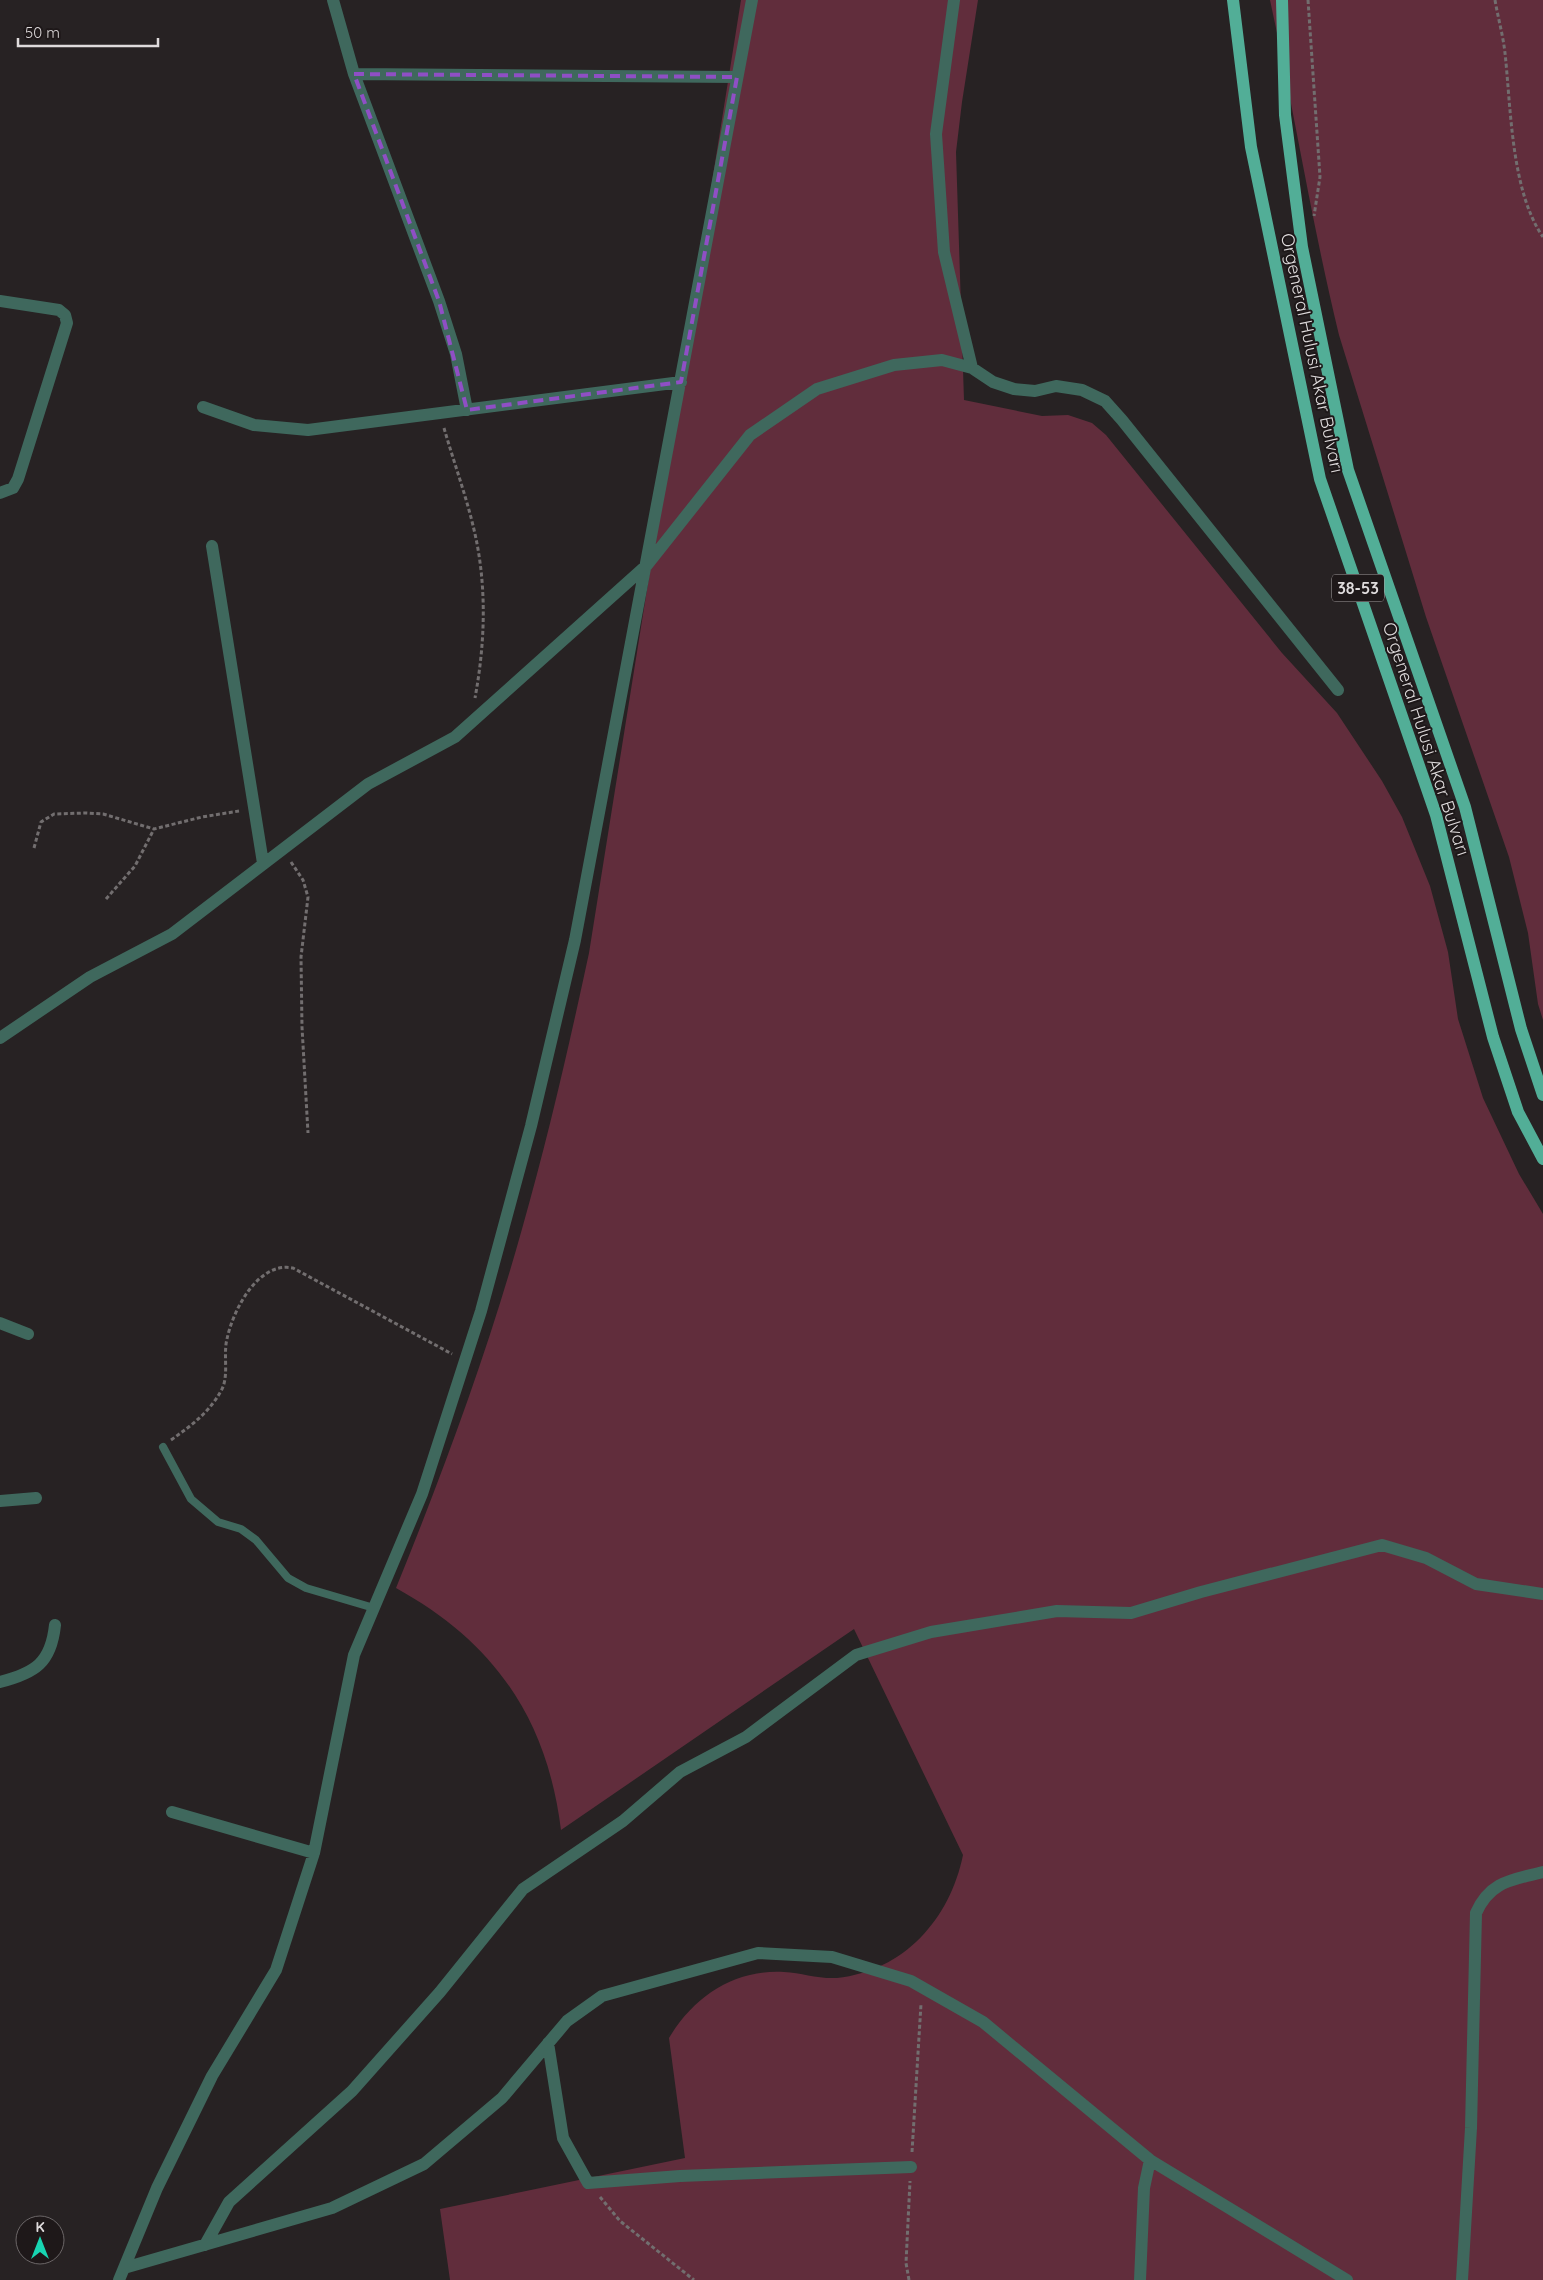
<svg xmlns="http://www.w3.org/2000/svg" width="1543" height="2280" viewBox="0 0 1543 2280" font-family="Quicksand,sans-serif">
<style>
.green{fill:#612d3c}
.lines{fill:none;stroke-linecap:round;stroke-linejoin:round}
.path{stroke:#726e6f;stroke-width:3;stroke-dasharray:4 2.5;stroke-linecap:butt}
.lane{stroke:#3f685d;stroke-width:8}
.street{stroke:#3f685d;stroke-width:12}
.primary{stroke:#52ae97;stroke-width:12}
.marked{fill:none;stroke:#8f4fc5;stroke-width:4;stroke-dasharray:10 6;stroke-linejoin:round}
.labels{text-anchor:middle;stroke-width:4;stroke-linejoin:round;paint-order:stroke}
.shield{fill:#1e1819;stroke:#a5a0a2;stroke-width:1}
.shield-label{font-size:16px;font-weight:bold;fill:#dfdbdc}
.street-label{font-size:18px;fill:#dfdbdc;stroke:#1e1819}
</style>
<rect width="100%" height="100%" fill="#272223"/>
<path class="green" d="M741 0H978L962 102 956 152 964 400 1042 416 1068 415 1092 423 1106 435 1282 653 1337 713 1382 781 1402 817 1430 886 1448 952 1458 1019 1483 1098 1519 1174 1543 1214V2280H450L440 2209 685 2158 669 2038C694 1996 735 1969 784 1972 802 1973 818 1979 837 1978 904 1971 950 1919 963 1855L854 1629 561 1830C547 1718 494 1642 396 1588 444 1470 488 1351 522 1229 548 1138 569 1046 589 953Z
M1270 0H1543V1020L1538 1004 1528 933 1509 857 1426 617 1339 335C1312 224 1294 111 1270 0Z"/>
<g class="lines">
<path class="path" d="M1308 0 1320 177 1314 216
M1495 0C1498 18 1503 35 1505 53 1511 108 1511 191 1543 237
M444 428C454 463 467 498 475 534 487 588 485 644 475 698
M34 848 41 822 54 814 86 813 103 814 154 829 202 817 239 811
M291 862 303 880 308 897 301 957 302 1027 308 1133
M106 899 135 866 154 829
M171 1440C192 1425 210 1412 222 1389 229 1375 223 1354 227 1339 233 1310 258 1261 293 1268L452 1354
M912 2152 921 2004
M600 2197 620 2221 694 2280
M909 2280 906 2263 910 2181"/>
<path class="lane" d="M163 1447 191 1499 218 1522 241 1529 256 1540 288 1578 306 1588 374 1608"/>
<path class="street" d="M333 0 354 74 737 77
M954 0 936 134 944 252 972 368
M354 74 439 301 456 354 467 410
M0 301 59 310 65 315 67 323 18 479 13 488 0 493
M203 407 254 425 308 430 681 382
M212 546 263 863
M0 1038 90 977 172 934 368 784 455 737 647 565 750 435 817 389 894 365 942 360 972 368 993 382 1014 389 1035 391 1056 386 1082 390 1105 401 1122 420 1338 690
M0 1323 28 1334
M0 1501 36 1498
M0 1682C35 1673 51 1663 55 1625
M172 1812 314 1853
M548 2043 563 2138 588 2183 680 2176 911 2167
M205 2245 229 2202 352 2091 440 1992 523 1889 623 1821 680 1772 746 1737 856 1655 931 1632 1057 1611 1131 1613 1201 1592 1382 1545 1426 1558 1476 1584 1543 1594
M124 2268 332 2208 424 2164 502 2098 567 2021 602 1996 758 1953 832 1957 911 1981 983 2022 1150 2160 1347 2280
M119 2280 157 2188 212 2076 276 1970 314 1853 354 1655 422 1494 481 1311 531 1126 575 940 752 0
M1140 2280 1144 2188 1150 2160
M1462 2280 1471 2128 1476 1913C1490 1881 1512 1880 1543 1872"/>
<path class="primary" d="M1233 0 1251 147 1320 479 1436 815 1493 1037 1518 1112 1543 1159
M1282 0 1285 115 1302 247 1348 470 1465 807 1521 1029 1543 1095"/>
</g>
<path class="marked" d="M354 74 737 77 681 382 467 410 439 301Z"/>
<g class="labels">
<rect class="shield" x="1332" y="574.5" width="52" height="27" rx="4"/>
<g class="shield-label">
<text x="1358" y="594">38-53</text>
</g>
<g class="street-label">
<text transform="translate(1312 353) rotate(78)" y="6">Orgeneral Hulusi Akar Bulvarı</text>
<text transform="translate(1426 739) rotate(72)" y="6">Orgeneral Hulusi Akar Bulvarı</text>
</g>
</g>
<g transform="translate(40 2240)"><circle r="24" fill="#1e1819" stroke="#6b6667"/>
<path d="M0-4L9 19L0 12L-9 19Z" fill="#18d5b2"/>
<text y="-8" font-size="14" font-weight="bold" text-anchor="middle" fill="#dfdbdc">K</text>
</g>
<path d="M18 38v8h140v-8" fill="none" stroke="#dfdbdc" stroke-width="2.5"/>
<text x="25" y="38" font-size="15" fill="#dfdbdc" stroke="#1e1819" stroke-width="4" paint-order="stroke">50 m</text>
</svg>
